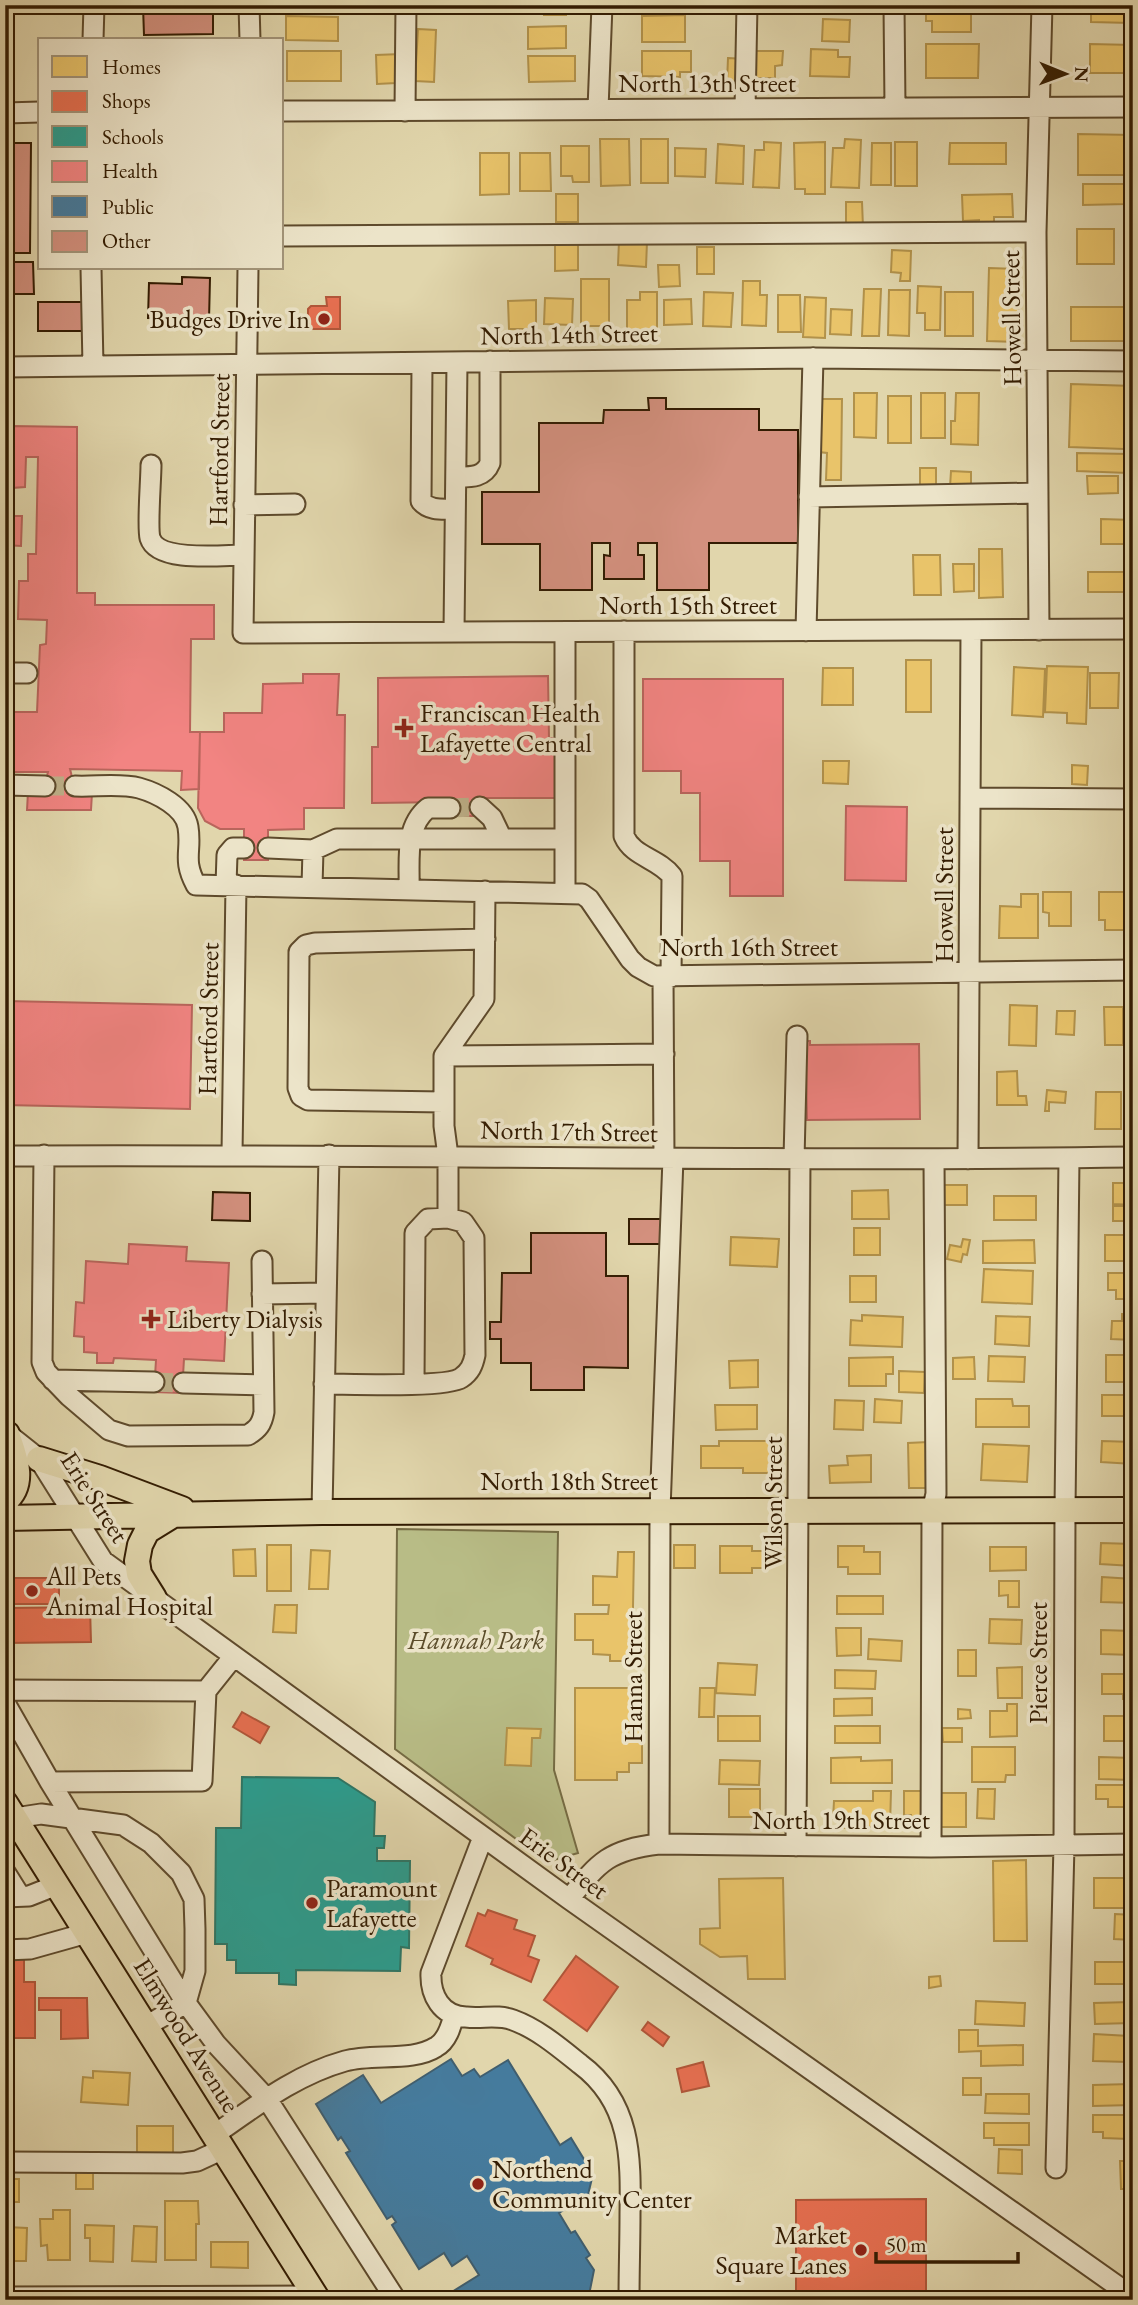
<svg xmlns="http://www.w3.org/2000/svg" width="1138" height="2305" viewBox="0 0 1138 2305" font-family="'EB Garamond',serif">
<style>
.green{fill:#b8bc86;stroke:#766c44;stroke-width:2}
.homes{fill:#e9c46a;stroke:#b2924b;stroke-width:2}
.shops{fill:#e76f51;stroke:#b15639;stroke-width:2}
.schools{fill:#2a9d8f;stroke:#2d7665;stroke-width:2}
.health{fill:#f28482;stroke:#b9655c;stroke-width:2}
.public{fill:#457b9d;stroke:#405e6e;stroke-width:2}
.building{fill:#d3907e;stroke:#331c02;stroke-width:2}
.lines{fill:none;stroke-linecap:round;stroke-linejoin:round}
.minor-tunnel{stroke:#beb18a;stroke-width:19;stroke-dasharray:19 10;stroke-linecap:butt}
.minor-casing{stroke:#5e4a2c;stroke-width:23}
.major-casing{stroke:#331c02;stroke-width:28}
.minor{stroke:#ece4c9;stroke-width:19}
.major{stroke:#e1d6ac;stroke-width:24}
.poi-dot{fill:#8f2418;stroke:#ece4c9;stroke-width:2.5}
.labels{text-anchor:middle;stroke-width:7;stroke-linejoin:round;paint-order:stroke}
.street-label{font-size:26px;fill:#331c02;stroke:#ece4c9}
.poi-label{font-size:26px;fill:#331c02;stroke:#ece4c9;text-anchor:start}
.park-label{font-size:26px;font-style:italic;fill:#5b4c2a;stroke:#ece4c9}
</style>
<rect width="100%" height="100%" fill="#e1d6ac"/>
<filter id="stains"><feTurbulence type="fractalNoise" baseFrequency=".00286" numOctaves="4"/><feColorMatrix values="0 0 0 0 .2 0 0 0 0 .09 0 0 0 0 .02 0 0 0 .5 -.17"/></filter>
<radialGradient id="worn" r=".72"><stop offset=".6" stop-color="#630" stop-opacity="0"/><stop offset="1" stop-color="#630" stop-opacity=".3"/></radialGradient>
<path class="green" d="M397 1529 558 1532 554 1770 578 1853 547 1862 395 1749Z"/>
<path class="homes" d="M292 5H339V12H292Z
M544 5H566V15H544Z
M816 5H854V11L816 10Z
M1091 5H1132L1131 23 1091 22Z
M926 6H971V32H932V21H926Z
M685 15V42H642V16Z
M286 16 338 17V41L286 40Z
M823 19 850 20 849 42 822 41Z
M566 26V48L528 49V27Z
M418 29 436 30 434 82 415 81Z
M926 44H979L978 78H926Z
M1090 44 1133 45V73H1090Z
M811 49 838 50V57H850L849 77 810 76Z
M287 51H341V81H287Z
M642 51H691V72H680V77L642 76Z
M755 51H783L782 65 775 66V78H755Z
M401 54 402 72H396V83L377 84 376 55Z
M528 56H575V81L529 82Z
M728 58 745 59 744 83H727Z
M1078 134 1133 135V175H1078Z
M600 139H629L630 185 601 186Z
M641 139H668V183H641Z
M845 139 861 140 859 188 831 187 833 148H844Z
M764 142 781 143 779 188 753 187 755 150H764Z
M825 142V194H805V189H795L794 143Z
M895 142H917V186H895Z
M872 143H891V185H871Z
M950 143H1006V164H949Z
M718 144 744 146 743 184 716 183Z
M561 146H589V182H573L572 176H561Z
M675 148 706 149 705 177 675 176Z
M480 153H509V194L480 195Z
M520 153H550L551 191H520Z
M1083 184H1126V204L1083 205Z
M556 194H578V222H556Z
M1012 194 1013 217H994V224H979V220L963 221 962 195Z
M846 202H862L863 227H846Z
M1077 229H1114V264H1077Z
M619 241 647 242 646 267 618 265Z
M555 244H578V270L555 271Z
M697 247H714V274H697Z
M892 250 911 251 910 281H900L901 273 891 272Z
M658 265H679L680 286 659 287Z
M989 268 1020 269 1018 342 987 341Z
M581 279H609V326H581Z
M743 281H760V295H767L766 326 742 325Z
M918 286 941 287 940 330H925V313H917Z
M864 289H881L879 336H862Z
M889 290H910L909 336 888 335Z
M640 292H657V331H627V300H640Z
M704 292 733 293 731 327 703 326Z
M945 292H973V336H945Z
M778 295H800L801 332H778Z
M805 297 826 298 825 338 803 337Z
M545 298 573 299 572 325 544 324Z
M691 299 692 324 664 325V300Z
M536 300V329H509L508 301Z
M1071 307H1124V341H1071Z
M831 309 852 310 851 335 830 334Z
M1071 384 1133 386 1132 428H1124V449L1069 447Z
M854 393H877L876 438 854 437Z
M921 393H945V438H921Z
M956 393H979L978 445 951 444V421H955Z
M888 396H911V443H888Z
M820 399H842L841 480H826L827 453 819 452Z
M1077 453 1129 454 1128 473 1077 471Z
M920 468H936V486H920Z
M951 471 971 472V488L950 487Z
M1087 476H1118V493L1088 494Z
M1101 519 1133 520V544H1101Z
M979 549H1002L1003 597 979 598Z
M913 555H940L941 595H914Z
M953 564H974V591L954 592Z
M1088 572H1133V592H1088Z
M906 660H931V712H906Z
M1047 666 1088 667 1086 724 1067 723V713L1045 712Z
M1014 667 1045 669 1043 717 1012 715Z
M823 668H853V705H822Z
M1090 673H1119L1118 708H1090Z
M823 761H849L848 784 823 783Z
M1072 765 1088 766 1087 785 1072 784Z
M1043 892H1071V926H1049V913L1043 912Z
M1099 892H1127V930H1105V920H1099Z
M1021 894H1038V938H999L1000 906 1021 907Z
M1010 1005 1037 1006 1036 1046 1009 1045Z
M1104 1007H1123V1045H1105Z
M1057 1011H1075L1074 1035 1056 1034Z
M1017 1071 1018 1096H1026L1027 1105H997V1072Z
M1047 1090 1066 1092 1065 1103 1049 1102V1111H1045Z
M1096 1092H1121V1129H1095Z
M1113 1183H1133V1205L1113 1204Z
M941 1185H967V1205H941Z
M888 1190 889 1219H852V1191Z
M994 1196H1036V1220H994Z
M1113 1206H1133V1221H1113Z
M854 1228H880V1255H854Z
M1105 1235H1133V1261H1105Z
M731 1237 779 1239 777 1267 730 1265Z
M963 1239 970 1240 967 1255 963 1254 961 1262 947 1259 950 1245 961 1247Z
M1034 1240 1035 1263H983V1241Z
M984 1269 1033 1271 1032 1304 982 1302Z
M1108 1273H1133V1299H1116V1290H1108Z
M850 1276H876V1302H850Z
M1122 1314H1133V1340L1111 1339 1112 1321H1122Z
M862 1315 903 1317 902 1347 850 1345 851 1320 862 1321Z
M996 1316 1030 1317 1029 1346 995 1344Z
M1106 1355H1133V1388L1131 1382H1106Z
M989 1356 1025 1357 1024 1382 988 1381Z
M893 1357V1374H886V1386H849V1358Z
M974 1357 975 1379H953V1358Z
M758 1360V1387L730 1388 729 1361Z
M899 1371 925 1372 924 1393 899 1392Z
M1102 1395H1133V1416H1102Z
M875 1399 902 1401 901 1423 874 1422Z
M976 1399H1012L1013 1406H1029V1427H976Z
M835 1400 864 1401 863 1430 834 1429Z
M715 1405H757V1429L716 1430Z
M719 1441H770V1473H743V1468H701V1446H719Z
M1102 1441 1133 1442V1464L1101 1462Z
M928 1442 930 1488H909L908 1443Z
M983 1444 1029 1446 1027 1482 981 1480Z
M871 1455V1482L830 1483 829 1466 848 1465 847 1456Z
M1101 1543 1133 1544V1566L1100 1564Z
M267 1545H291V1591H267Z
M674 1545H695V1568H674Z
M720 1546H752V1551H765V1568H752V1573H720Z
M838 1546H864V1552H880V1574H848V1567H838Z
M990 1547H1026V1570L990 1571Z
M255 1549 256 1576H234L233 1550Z
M311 1550 330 1551 328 1589H309Z
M618 1552H634L632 1661H610V1655L593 1654V1640H575V1614H608L609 1605H593V1576L617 1577Z
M1102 1577 1133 1579V1603L1101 1602Z
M999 1581H1019V1607H1008V1595L999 1596Z
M837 1596H883V1614H837Z
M275 1605H297L296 1633 273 1632Z
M990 1619 1022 1620 1021 1644 989 1643Z
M836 1628H861V1655L837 1656Z
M1101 1630 1133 1631V1655L1101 1654Z
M869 1639 902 1641 901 1661 868 1659Z
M958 1650H976V1676H958Z
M718 1663 757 1665 755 1695 716 1693Z
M1022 1667V1698H998L997 1668Z
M835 1670 876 1671 875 1689 835 1688Z
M1102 1674H1133V1699H1123V1694H1102Z
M575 1688H642V1763H629V1772H617V1780H575Z
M700 1688H715L714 1717H699Z
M872 1698V1715L834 1716V1699Z
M1007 1704H1017V1736L990 1737V1711H1007Z
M958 1709 970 1710 971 1718 958 1719Z
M718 1716H760V1741H718Z
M1104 1716H1133V1741H1104Z
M835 1726H880V1743H835Z
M507 1728 541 1729 540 1738H532L531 1766 505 1765Z
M942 1728H962V1742H943Z
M972 1747H1015V1775H1006L1005 1782H972Z
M861 1757V1761L892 1760V1783H831V1758Z
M1099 1757 1133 1758V1780L1099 1779Z
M720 1760 760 1761 759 1785 719 1784Z
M1096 1785H1130L1131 1807H1108V1799H1096Z
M729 1789H760V1817H729Z
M978 1789H995L994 1819 977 1818Z
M873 1791H891L890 1826 843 1828 844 1819H833L834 1801H873Z
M904 1791H925V1827H911V1815H904Z
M939 1793H966V1827H939Z
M1026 1860 1027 1941H994L993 1861Z
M783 1878 785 1979H748L747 1956 720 1957 700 1944V1929L720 1928 719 1879Z
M1094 1878H1133V1908H1094Z
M1115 1914 1133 1915 1132 1940 1114 1939Z
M1095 1962H1133V1984H1095Z
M940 1976 941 1986 929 1988V1977Z
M976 2001 1025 2003 1024 2026 975 2024Z
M1131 2002 1132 2023 1095 2024 1094 2003Z
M959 2030H978V2046L1023 2045V2065L981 2066V2051L959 2052Z
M1094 2034 1129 2036 1128 2062 1093 2061Z
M93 2071 130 2073 128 2105 81 2102 83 2077 93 2078Z
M963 2078H981V2095H963Z
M1131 2084 1132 2105 1093 2106V2085Z
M986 2094H1029V2114L985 2113Z
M1093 2115H1129V2139L1103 2138V2132H1093Z
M984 2123H1029V2145H994V2138H984Z
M137 2126H173V2153H137Z
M999 2149 1022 2150V2174L998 2173Z
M1120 2161H1133V2189H1121Z
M76 2167H93V2189H76Z
M5 2179H19V2202H5Z
M165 2201H198L199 2224H196V2260H165Z
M53 2210H70V2260H48L47 2245 41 2246 40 2219H53Z
M85 2225 114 2226 113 2262 90 2261V2238H85Z
M134 2226 157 2227 156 2262 132 2261Z
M6 2227 27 2228 26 2261H5Z
M211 2242H248V2268L211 2267Z"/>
<path class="shops" d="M326 297H340V329H308V309L311 306H327Z
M5 1578H59V1604H5Z
M90 1607 91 1642 5 1643V1608Z
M242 1712 269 1727 260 1743 233 1727Z
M488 1910 517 1920 514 1929 535 1936 528 1956 539 1960 531 1982 491 1964 493 1959 466 1946 478 1913 485 1916Z
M5 1955H24V1982H35V2038H5Z
M576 1956 618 1987 587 2031 544 2000Z
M39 1998H87L88 2038 61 2039V2010H39Z
M648 2022 669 2037 663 2046 642 2030Z
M703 2062 709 2086 682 2092 677 2069Z
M926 2199V2300H796V2200Z"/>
<path class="schools" d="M242 1777 338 1778 375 1802 374 1836H385L384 1848H377V1861H410L409 1948 401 1947 400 1971 296 1970V1985L279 1984V1973H236V1960H227V1944H215L216 1828H241Z"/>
<path class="health" d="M11 426 77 427V593H95V605H214V639H191L190 732H200L199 789 181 790 182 771 70 769 76 793H92L91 810H27L28 792H43L48 772H5V712H37L40 645 46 644 47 620 18 619 19 581H28V554H36L38 457H26L25 487 12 488 11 516H22L21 546 5 545V431H11Z
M303 674H339L337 715H345L344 808H304V829L268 830V860H244V829H220L205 821 198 808 200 732H224V713H262L263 684 303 683Z
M548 676 549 738H555L556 798H480V816H450V802L372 803V747H378V678Z
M643 679H783V896H730V861H700V793H681V771H643Z
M846 806 907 807 906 881 845 880Z
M5 1001 192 1005 190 1109 5 1105Z
M802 1041H810V1045L919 1044 920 1119 807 1120 806 1067H802Z
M129 1244 187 1247 186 1261 229 1263 224 1361 184 1359 182 1393 154 1392 156 1360 114 1358 113 1363H97V1353L84 1352V1337L74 1336 76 1302 84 1303 86 1261 128 1264Z"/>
<path class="public" d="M451 2059 462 2076 474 2069 480 2077 508 2060 560 2145 571 2138 593 2174 588 2195 559 2213 571 2233 575 2231 590 2255 586 2258 594 2270 589 2295 581 2300H450L447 2295 479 2275 467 2256 452 2266 444 2253 419 2269 392 2225 396 2222 392 2216 387 2219 346 2153 350 2151 341 2137 338 2140 316 2104 363 2075 381 2103Z"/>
<path class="building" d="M213 5V34L144 35 143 6Z
M5 143H31L30 253H5Z
M5 262H33L34 294H5Z
M182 277 210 278 209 320 148 318 149 283 182 284Z
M38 302H83V331H38Z
M648 398H666V409H759V430H798V543H709V590H657V543H638V555H644V579H604V555L610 556V543H592V590H540V544H482V492H539V423H603L604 410H649Z
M213 1192 250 1193V1221L212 1220Z
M629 1219H664V1244H629Z
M531 1233H606V1276H628V1368L584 1367V1390H531V1363H501V1339H490V1322H501L502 1273H531Z"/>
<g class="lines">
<path class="minor-tunnel" d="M45 786H75
M450 808 480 807
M154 1382 183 1383"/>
<g class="minor-casing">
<path id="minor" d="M249 5 250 40
M894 5 895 107
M93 40 94 5
M598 109 602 5
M745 109 747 5
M282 111 1133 107
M405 111 406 5
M5 113 40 112
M282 236 1036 232
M91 268 93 366
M248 268 243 633 1133 629
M422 363 421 501C429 511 443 509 455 509
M5 367 813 358 1133 361
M151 465C151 480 147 526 150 538 158 563 222 555 243 555
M456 477C470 477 484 478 490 463V361
M809 497 1038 493
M244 505 295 504
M1039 630 1036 232 1042 5
M624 631V836C633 857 658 858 672 876L671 977
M806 631 813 358
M454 632 457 362
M5 673H27
M5 785 45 786
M75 786C95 787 120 783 139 788 157 793 185 807 188 827 192 852 182 859 196 885L582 894 589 899 630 959 638 967 654 976 1133 970
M971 798 1133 799
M480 807 492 818 502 839
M268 848 313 850 337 839H564
M226 885 227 855 233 848H244
M312 887 313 850
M409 889C410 861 404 827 428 808H450
M565 892V632
M663 976 664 1158
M444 1056 664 1054
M444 1102 308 1100 301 1096 298 1088 299 952 306 945 315 943 485 939
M232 1154 236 885
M44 1155 42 1362 46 1372 69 1396 109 1430 128 1436 248 1435C258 1429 262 1424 264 1412L262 1261
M5 1156C381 1154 757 1162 1133 1157
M794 1159 797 1036
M968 1159 971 631
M448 1218V1156L444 1126V1056L484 999 485 891
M262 1294 326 1293
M53 1380 154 1382
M183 1383 263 1385
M324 1384C349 1384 446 1388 461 1378 470 1372 473 1365 475 1355L474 1238 463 1222 448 1218 428 1219 415 1233 414 1383
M5 1432 39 1459 103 1561 569 1899 1133 2297
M322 1512 329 1155
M5 1690 206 1691
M5 1703 50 1782 202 1781 206 1691 234 1656
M50 1782 186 2003
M15 1818 41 1814 123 1825 151 1843 181 1873 194 1899 195 1929V1971L186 2003
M483 1837 431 1973C430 1995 441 2016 466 2017 483 2019 497 2014 513 2020 538 2029 560 2048 580 2064 631 2102 631 2156 630 2214 630 2243 629 2271 629 2300
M659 1844 660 1510 673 1158
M796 1846 800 1159
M931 1847 932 1511 936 1494 934 1159
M5 1872 20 1896
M5 1897 29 1896 57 1885
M569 1899C600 1861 609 1850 659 1844L931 1847 1133 1844
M5 1950 30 1949 87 1933
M146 2026 186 2003 216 2044 267 2099 396 2300
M214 2135C256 2106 295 2075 345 2061 372 2053 413 2062 436 2047 447 2041 451 2027 454 2015
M5 2162 182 2163 197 2161 223 2149
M1056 2168 1064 1845 1065 1510 1069 1158
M5 2297 315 2296"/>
</g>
<g class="major-casing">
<path id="major" d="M39 1459 100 1478 182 1509
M5 1501C27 1483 14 1455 7 1434
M5 1518 322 1512 1133 1510
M154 1598 139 1574 137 1561 140 1545 147 1531 173 1515
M5 1803 318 2300"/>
</g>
<use href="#minor" class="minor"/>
<use href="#major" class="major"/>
</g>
<g class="poi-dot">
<circle cx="324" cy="319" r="7"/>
<path d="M400.5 717.5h7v7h7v7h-7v7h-7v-7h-7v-7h7z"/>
<path d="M147.5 1308.5h7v7h7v7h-7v7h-7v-7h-7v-7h7z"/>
<circle cx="32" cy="1591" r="7"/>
<circle cx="312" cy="1903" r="7"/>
<circle cx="478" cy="2184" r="7"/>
<circle cx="861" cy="2250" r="7"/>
</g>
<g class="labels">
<g class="street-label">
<text x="707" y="92">North 13th Street</text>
<text transform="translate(1011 318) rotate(-91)" y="9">Howell Street</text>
<text transform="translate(569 334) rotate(-1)" y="9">North 14th Street</text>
<text transform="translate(219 450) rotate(-89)" y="9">Hartford Street</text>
<text x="688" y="614">North 15th Street</text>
<text transform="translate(944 895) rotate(-90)" y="9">Howell Street</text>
<text x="749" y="956">North 16th Street</text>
<text transform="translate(208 1019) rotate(-89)" y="9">Hartford Street</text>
<text transform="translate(569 1131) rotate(1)" y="9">North 17th Street</text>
<text x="569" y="1490">North 18th Street</text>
<text transform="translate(95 1497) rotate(57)" y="9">Erie Street</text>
<text transform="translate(773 1503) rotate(-90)" y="9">Wilson Street</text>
<text transform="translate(1038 1663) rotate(-90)" y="9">Pierce Street</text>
<text transform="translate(633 1677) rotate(-90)" y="9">Hanna Street</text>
<text x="841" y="1829">North 19th Street</text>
<text transform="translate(564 1863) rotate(36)" y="9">Erie Street</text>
<text transform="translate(187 2035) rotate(58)" y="9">Elmwood Avenue</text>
</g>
<g class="poi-label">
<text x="310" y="328" text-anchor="end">Budges Drive In</text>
<text x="420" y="722">Franciscan Health<tspan x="420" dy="30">Lafayette Central</tspan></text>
<text x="167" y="1328">Liberty Dialysis</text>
<text x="46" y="1585">All Pets<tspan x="46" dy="30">Animal Hospital</tspan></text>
<text x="326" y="1897">Paramount<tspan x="326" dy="30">Lafayette</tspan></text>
<text x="492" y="2178">Northend<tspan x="492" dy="30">Community Center</tspan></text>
<text x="847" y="2244" text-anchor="end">Market<tspan x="847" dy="30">Square Lanes</tspan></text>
</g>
<g class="park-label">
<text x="476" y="1649">Hannah Park</text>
</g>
</g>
<rect width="1138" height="2305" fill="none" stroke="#e1d6ac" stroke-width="28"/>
<rect x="7" y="7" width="1124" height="2291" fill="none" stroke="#331c02" stroke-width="3.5"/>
<rect x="14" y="14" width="1110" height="2277" fill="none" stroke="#331c02" stroke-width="2"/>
<rect x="38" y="38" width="245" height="231" fill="#ece4c9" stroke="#a29479" stroke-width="2"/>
<rect x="52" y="56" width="35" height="21" fill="#e9c46a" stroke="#a29479" stroke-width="2"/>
<text x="102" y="74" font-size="21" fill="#331c02">Homes</text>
<rect x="52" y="91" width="35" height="21" fill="#e76f51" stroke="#a29479" stroke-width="2"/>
<text x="102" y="108" font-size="21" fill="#331c02">Shops</text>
<rect x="52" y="126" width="35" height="21" fill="#2a9d8f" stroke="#a29479" stroke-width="2"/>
<text x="102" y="144" font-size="21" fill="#331c02">Schools</text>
<rect x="52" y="161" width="35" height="21" fill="#f28482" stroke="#a29479" stroke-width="2"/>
<text x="102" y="178" font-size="21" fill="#331c02">Health</text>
<rect x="52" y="196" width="35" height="21" fill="#457b9d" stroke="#a29479" stroke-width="2"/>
<text x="102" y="214" font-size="21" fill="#331c02">Public</text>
<rect x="52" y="231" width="35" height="21" fill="#d3907e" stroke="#a29479" stroke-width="2"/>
<text x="102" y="248" font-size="21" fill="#331c02">Other</text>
<g transform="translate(1065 74) rotate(91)" stroke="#ece4c9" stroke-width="5" paint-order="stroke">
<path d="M0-5L12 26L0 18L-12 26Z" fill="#331c02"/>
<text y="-10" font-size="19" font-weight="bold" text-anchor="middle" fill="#331c02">N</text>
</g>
<path d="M876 2252v10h142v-10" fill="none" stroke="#331c02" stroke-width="3.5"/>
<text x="886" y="2252" font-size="21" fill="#331c02" stroke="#ece4c9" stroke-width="5" paint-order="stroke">50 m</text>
<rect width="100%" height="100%" filter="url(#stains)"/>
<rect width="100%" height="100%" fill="url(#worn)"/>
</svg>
